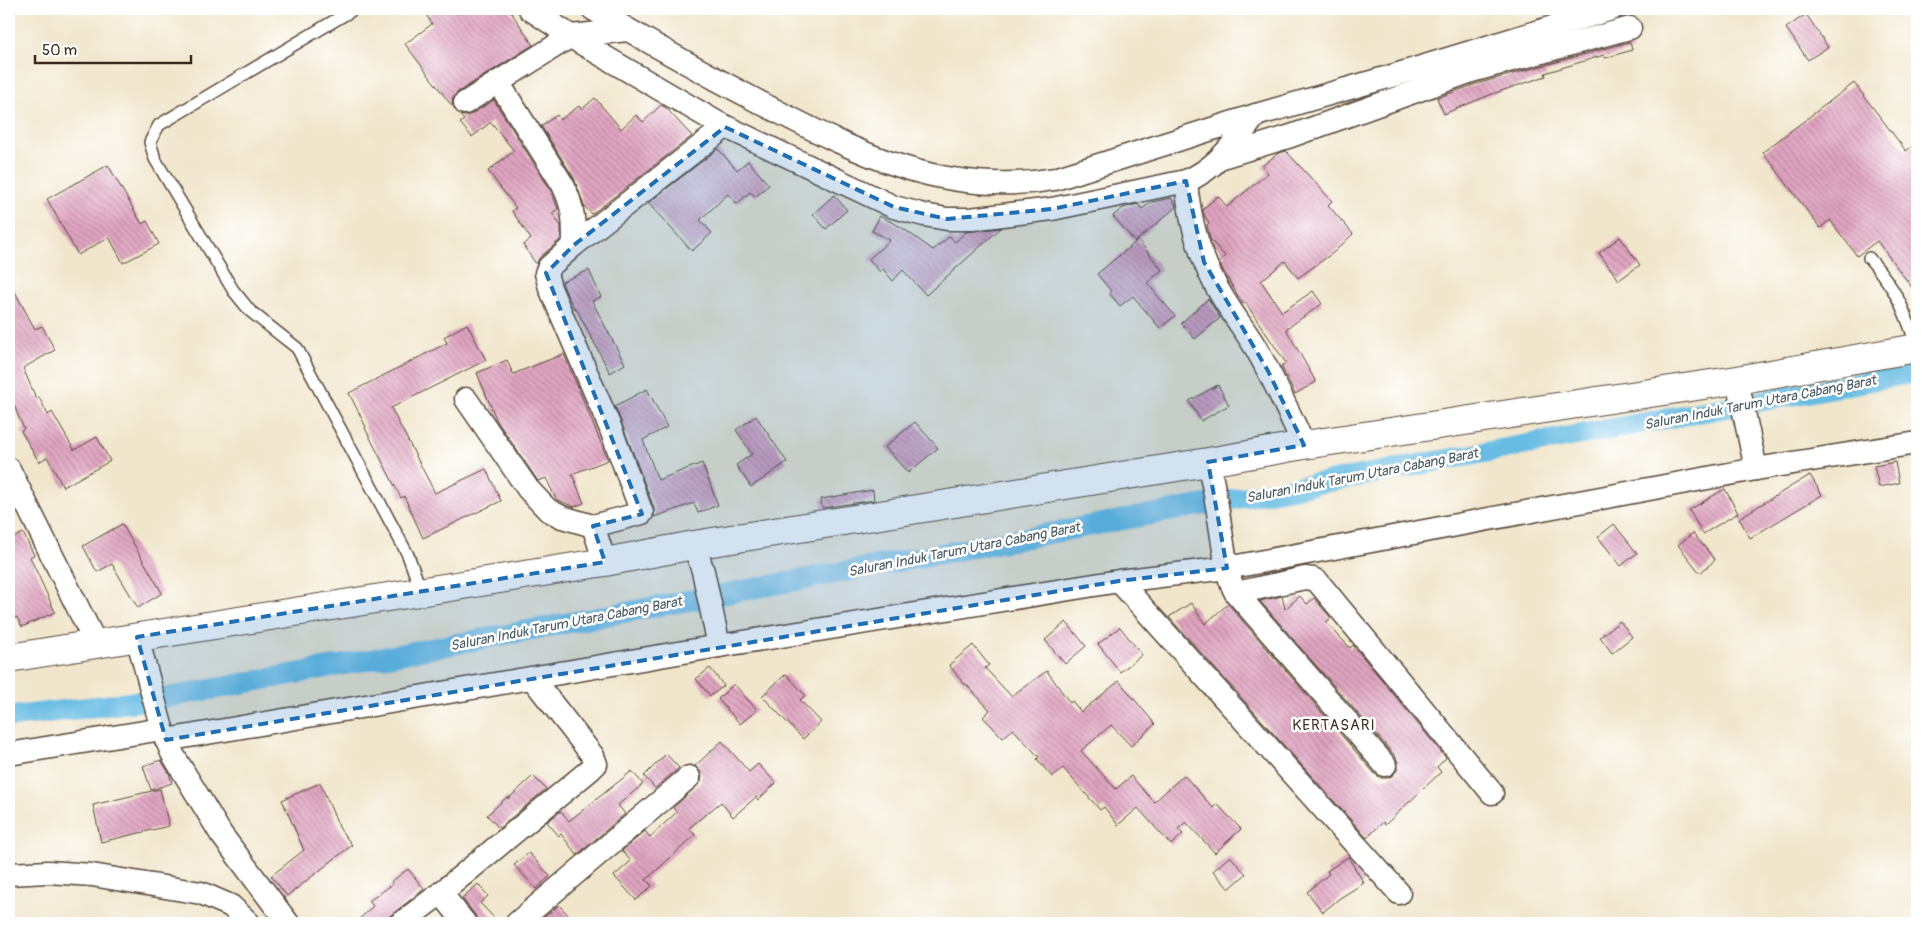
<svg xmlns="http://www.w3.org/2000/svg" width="1926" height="932" font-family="Pangolin,sans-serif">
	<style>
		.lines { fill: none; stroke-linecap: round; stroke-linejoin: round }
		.canal { stroke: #66bce3; stroke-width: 21 }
		.building { fill: url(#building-back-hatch) }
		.service-casing { stroke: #564638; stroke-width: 14 }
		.minor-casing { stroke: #564638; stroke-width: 25 }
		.primary-casing { stroke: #564638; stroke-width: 30 }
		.service { stroke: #fff; stroke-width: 11 }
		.minor { stroke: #fff; stroke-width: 22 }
		.primary { stroke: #fff; stroke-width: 28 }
		.marked { fill: #1f6fb2; fill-opacity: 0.2; stroke: #1f6fb2; stroke-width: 4; stroke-dasharray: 10 6; stroke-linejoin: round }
		.labels { text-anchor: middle; stroke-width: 5; stroke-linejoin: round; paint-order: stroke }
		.water-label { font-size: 14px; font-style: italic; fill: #4a5d63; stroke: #fff }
		.quarter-label { font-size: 15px; letter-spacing: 1px; fill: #3b2a1e; stroke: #fff }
	</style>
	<defs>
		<pattern id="building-back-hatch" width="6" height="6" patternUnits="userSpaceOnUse" patternTransform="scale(1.25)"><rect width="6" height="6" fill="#e0a4c1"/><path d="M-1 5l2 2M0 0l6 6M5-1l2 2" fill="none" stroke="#b7869c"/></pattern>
	</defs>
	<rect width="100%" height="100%" fill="#fff"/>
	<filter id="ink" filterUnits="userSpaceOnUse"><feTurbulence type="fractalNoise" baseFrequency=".02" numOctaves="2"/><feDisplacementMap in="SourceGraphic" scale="10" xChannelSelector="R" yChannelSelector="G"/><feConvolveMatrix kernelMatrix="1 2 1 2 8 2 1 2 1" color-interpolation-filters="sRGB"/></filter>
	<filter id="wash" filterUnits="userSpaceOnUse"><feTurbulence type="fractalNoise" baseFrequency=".0096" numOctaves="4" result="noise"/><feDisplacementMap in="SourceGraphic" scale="20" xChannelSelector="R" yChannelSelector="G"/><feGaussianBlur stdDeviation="1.12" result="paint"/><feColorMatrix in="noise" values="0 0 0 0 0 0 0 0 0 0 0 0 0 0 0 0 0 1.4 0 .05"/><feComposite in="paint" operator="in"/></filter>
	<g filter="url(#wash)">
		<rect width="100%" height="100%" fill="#f1e6cc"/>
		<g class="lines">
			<polyline class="canal" points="9,717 159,699 1917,372"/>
		</g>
		<g id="blocks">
			<g class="building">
				<polygon points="437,9 509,9 533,45 458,92 453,97 452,106 405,44 432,24 427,16"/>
				<polygon points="1806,14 1828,47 1808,60 1786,28"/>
				<polygon points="1630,42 1632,50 1605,58 1604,55 1545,73 1546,76 1492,94 1444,114 1437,98 1476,84"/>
				<polygon points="1854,83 1906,151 1917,142 1917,294 1877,241 1857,256 1830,220 1820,228 1763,152"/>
				<polygon points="595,98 621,129 636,115 643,122 661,105 666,108 692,136 592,214 584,206 574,178 541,126 557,115 560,120 579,106 582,109"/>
				<polygon points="494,100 551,191 558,209 552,213 561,226 561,239 540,257 536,264 523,245 531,239 512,211 516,208 488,171 514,151 491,122 472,137 460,123 464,120 460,115 465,116 472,114"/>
				<polygon points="718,149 737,170 748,161 769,185 755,197 750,192 737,204 728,194 700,220 712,233 692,251 648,203"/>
				<polygon points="1286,151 1332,201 1328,205 1353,234 1334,252 1298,278 1285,261 1261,281 1282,312 1313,291 1322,304 1286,329 1316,382 1295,394 1281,366 1286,363 1245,302 1243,304 1225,274 1219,262 1225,256 1210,239 1207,225 1209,223 1205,217 1203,209 1218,196 1227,207 1268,173 1262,166 1277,154"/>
				<polygon points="108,165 142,224 147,221 159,244 123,263 109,237 78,255 47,199"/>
				<polygon points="834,195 847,210 826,229 813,214"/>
				<polygon points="1171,198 1175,203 1176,207 1135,242 1113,216 1123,208 1138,204 1142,209 1152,202"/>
				<polygon points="880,216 901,227 933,250 950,236 955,242 966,232 1001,228 926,295 903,270 893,281 883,269 880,272 869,259 890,240 872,231"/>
				<polygon points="1620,237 1640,265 1619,280 1599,253"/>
				<polygon points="1138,240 1162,270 1147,283 1175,316 1160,328 1133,296 1120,306 1109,293 1111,291 1097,274"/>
				<polygon points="589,270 601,297 592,301 625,364 610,373 576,308 575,309 567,295 562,282"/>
				<polygon points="9,281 35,329 42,326 55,350 23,368 36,398 39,397 48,415 52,412 74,450 97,437 110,461 63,487 47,457 39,462 21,431 24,429 9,394"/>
				<polygon points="1208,299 1220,318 1195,339 1181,323"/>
				<polygon points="467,324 486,360 391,408 435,493 486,469 501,501 423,538 404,496 401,498 365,428 366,427 349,393 447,343 444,337"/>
				<polygon points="564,354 608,460 572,474 584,503 574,507 556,499 546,478 538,481 497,421 477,373 507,360 513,374"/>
				<polygon points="1218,385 1229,405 1201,421 1189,401"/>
				<polygon points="647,389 667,427 643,440 658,480 702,463 718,505 698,513 694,503 654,517 654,508 615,406"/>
				<polygon points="756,416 787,462 751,487 736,465 752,454 736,430"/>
				<polygon points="915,422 938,448 908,473 885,447"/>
				<polygon points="1895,462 1899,483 1879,487 1874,466"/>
				<polygon points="1810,475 1822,495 1750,538 1739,518"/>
				<polygon points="1725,489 1738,513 1703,534 1689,510"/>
				<polygon points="873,490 874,500 822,508 821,499"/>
				<polygon points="122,524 162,593 138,608 112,564 97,572 83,546"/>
				<polygon points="1614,524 1637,553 1621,566 1598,537"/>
				<polygon points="23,533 34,555 30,557 55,612 22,627 17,617 9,620 9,540"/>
				<polygon points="1693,533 1715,560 1700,573 1678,545"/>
				<polygon points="1282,596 1285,609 1300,596 1307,604 1314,598 1331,618 1326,622 1350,648 1353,645 1446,758 1437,767 1441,772 1385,825 1383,822 1367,838 1169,617 1191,603 1205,624 1228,604 1375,774 1381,778 1388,778 1393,775 1398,769 1398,762 1395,756 1260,601"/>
				<polygon points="1620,621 1632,637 1612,653 1600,637"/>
				<polygon points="1066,622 1086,646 1065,664 1045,640"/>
				<polygon points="1120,627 1142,655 1120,672 1098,644"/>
				<polygon points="973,645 989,665 985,668 1011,696 1047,671 1070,703 1072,701 1081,712 1119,681 1155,724 1131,746 1111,725 1081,751 1116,789 1131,776 1154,802 1184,775 1213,808 1217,804 1241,829 1215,853 1186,822 1178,829 1183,834 1171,845 1138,808 1118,825 1104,807 1100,810 1063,768 1052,777 1037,759 1039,757 1013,729 1003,738 983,717 990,710 966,684 964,684 949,665"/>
				<polygon points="710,668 724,686 710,696 696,679"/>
				<polygon points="786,674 805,695 800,700 821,722 803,739 762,696"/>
				<polygon points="734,684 757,710 740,724 718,699"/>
				<polygon points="722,741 749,772 758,764 776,783 758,800 756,797 733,817 721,802 689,828 695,835 646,880 652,886 636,900 614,876 631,861 622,851 645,831 650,837 677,812 673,808 701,782 702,774 695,766"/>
				<polygon points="666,754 679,768 655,788 644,776"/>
				<polygon points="161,760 169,773 172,783 151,790 143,766"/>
				<polygon points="632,771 643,784 618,805 625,814 577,855 561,834 559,836 547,822 561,811 569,821"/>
				<polygon points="533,776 546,789 499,828 487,815 507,797 508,799"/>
				<polygon points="320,783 340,829 352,845 287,896 271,876 304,850 282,800"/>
				<polygon points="160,789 169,826 101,842 93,805"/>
				<polygon points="529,853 550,876 536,889 514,865"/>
				<polygon points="1230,856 1246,874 1229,889 1213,871"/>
				<polygon points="1348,857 1364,883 1340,898 1323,912 1307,892 1329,874 1327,871"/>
				<polygon points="408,869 424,889 381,923 355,923 373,906 369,901 393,884 391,882"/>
				<polygon points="478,884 488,896 480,903 499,923 478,923 475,915 462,898"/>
				<polygon points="559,905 576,923 537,923"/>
			</g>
		</g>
	</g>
	<g filter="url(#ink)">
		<use href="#blocks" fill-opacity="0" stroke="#564638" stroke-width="1"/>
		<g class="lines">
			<defs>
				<g id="service">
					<polyline points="354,9 159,125 150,142 155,159 233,290 250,311 297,348 408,555 421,591"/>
					<path d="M1869,258C1896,289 1904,308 1917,347"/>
				</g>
				<g id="minor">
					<path d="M530,9L581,43L718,123L894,207L924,215L947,219H970L1052,209L1186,181C1217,169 1236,140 1256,115"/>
					<path d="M593,9C648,42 704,73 761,103C858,153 943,198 1055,179L1256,115L1395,75L1612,9"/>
					<path d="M498,82L563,185C574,208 574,220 574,245"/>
					<polyline points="465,103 571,36 628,30"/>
					<polyline points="1222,157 1291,136 1472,71 1630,28"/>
					<path d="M1186,181C1189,215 1197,249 1213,280C1224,303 1241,324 1254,345C1273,377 1288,411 1304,445"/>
					<polyline points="1737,380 1756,469"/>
					<polyline points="466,399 528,489 548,510 562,517 593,526 642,513 610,427 550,288 546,273 549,267 574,245 725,127"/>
					<path d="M1208,462C1215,489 1219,517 1223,544C1226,561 1227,578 1236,593L1385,765"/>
					<polyline points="9,469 96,644"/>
					<polyline points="593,526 605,562"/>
					<polyline points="694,545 703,571 719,646"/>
					<polyline points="1119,581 1399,893"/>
					<polyline points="1236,593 1305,578 1313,579 1318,582 1492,793"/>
					<polyline points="137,637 162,729 172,753 221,834 288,923"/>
					<polyline points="166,740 719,646 1119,581 1227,568 1756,469 1917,443"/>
					<polyline points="9,754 162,729"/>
					<polyline points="9,874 48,872 92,875 201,893 231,906 249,923"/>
					<polyline points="441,893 591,769 596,764 593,756 532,678"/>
					<polyline points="401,923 441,893 465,923"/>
					<polyline points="517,923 689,777"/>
				</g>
				<polyline id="primary" points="9,658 605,562 694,545 1208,462 1304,445 1737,380 1917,348"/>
			</defs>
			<use href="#service" class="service-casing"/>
			<use href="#minor" class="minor-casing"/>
			<use href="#primary" class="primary-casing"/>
			<use href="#service" class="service"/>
			<use href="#minor" class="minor"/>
			<use href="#primary" class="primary"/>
		</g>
	</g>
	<path class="marked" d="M725,127L894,207L947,219L1052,209L1186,181L1204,262L1268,371L1304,445L1208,462L1227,568L1119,581L166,740L137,637L605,562L593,526L642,514L546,273L574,245Z"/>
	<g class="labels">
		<g class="water-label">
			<text transform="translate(1760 402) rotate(-11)" y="5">Saluran Induk Tarum Utara Cabang Barat</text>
			<text transform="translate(1362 475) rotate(-11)" y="5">Saluran Induk Tarum Utara Cabang Barat</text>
			<text transform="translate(964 549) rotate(-11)" y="5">Saluran Induk Tarum Utara Cabang Barat</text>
			<text transform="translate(566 623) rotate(-11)" y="5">Saluran Induk Tarum Utara Cabang Barat</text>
		</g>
		<g class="quarter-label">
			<text x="1334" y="730">KERTASARI</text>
		</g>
	</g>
	<rect width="1926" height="932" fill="none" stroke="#fff" stroke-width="30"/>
	<path d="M35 55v8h156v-8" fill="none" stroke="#3b2a1e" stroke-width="2.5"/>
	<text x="42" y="55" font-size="15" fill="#3b2a1e" stroke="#ffffff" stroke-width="4" paint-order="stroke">50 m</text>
</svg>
